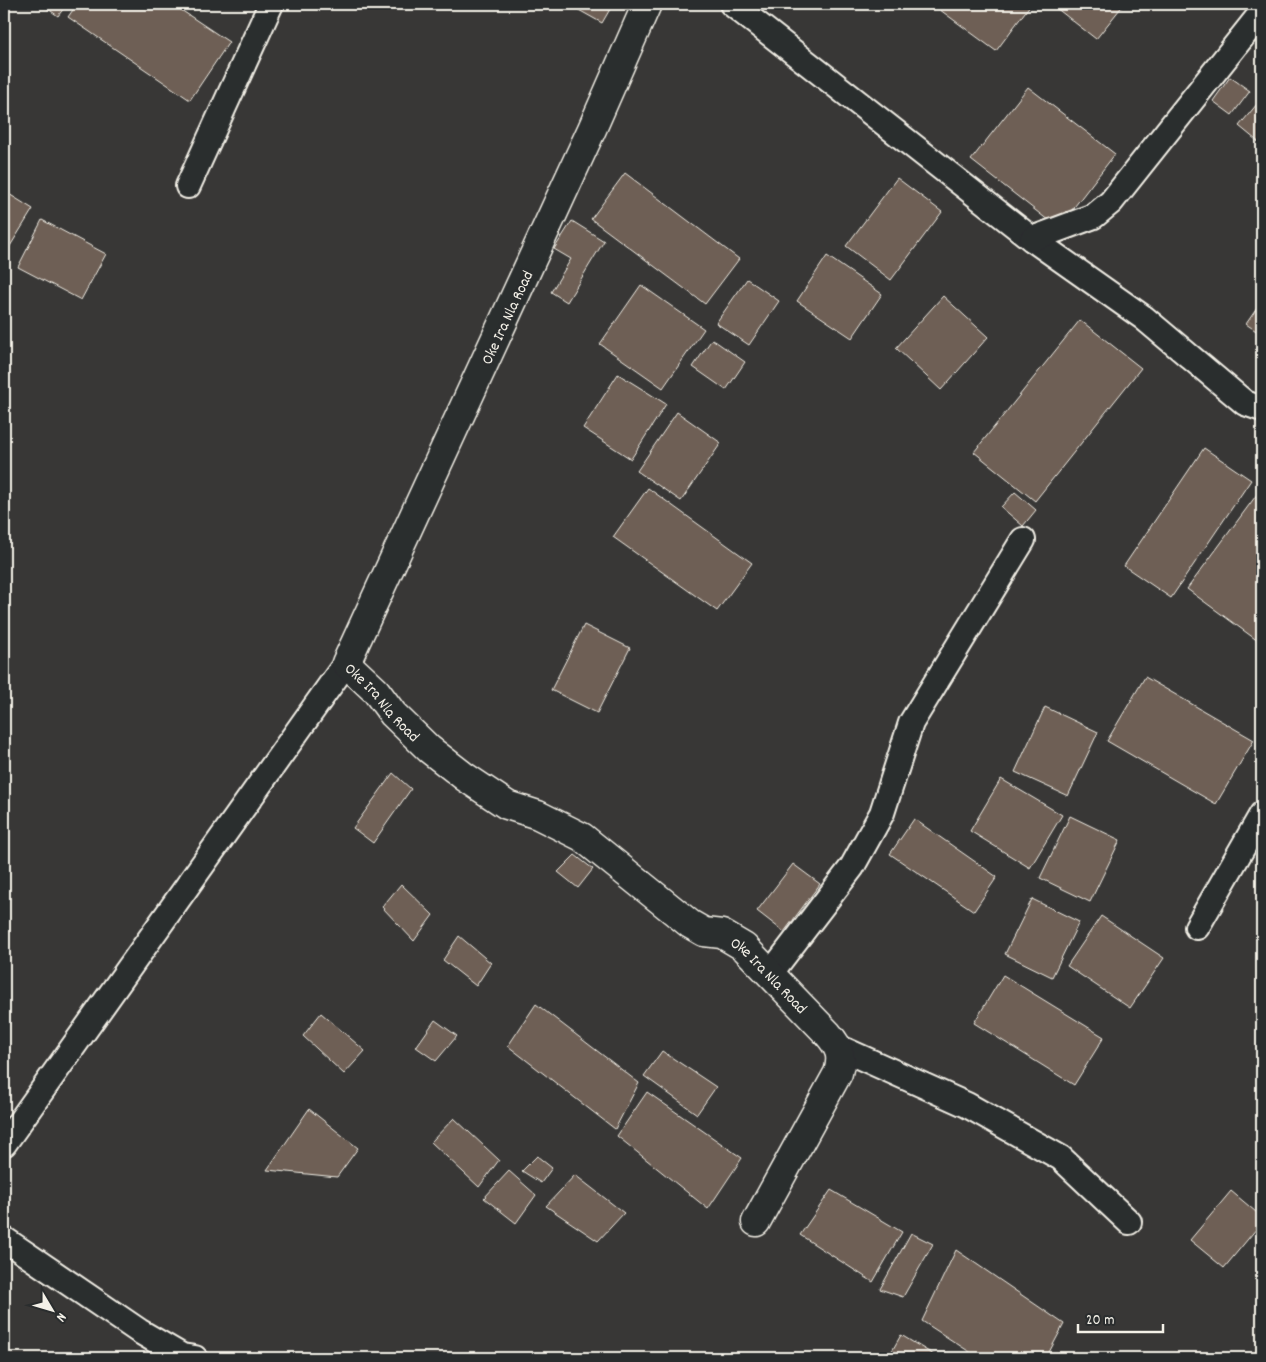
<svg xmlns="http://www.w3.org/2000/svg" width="1266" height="1362" font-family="Dekko,sans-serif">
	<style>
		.building { fill: #6e5e54; stroke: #f4f1e8 }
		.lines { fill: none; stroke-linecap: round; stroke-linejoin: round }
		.street-casing { stroke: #f4f1e8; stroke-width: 28 }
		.secondary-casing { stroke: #f4f1e8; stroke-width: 31 }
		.street { stroke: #2a2d2e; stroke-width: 24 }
		.secondary { stroke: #2a2d2e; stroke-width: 28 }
		.labels { text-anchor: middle; stroke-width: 5; stroke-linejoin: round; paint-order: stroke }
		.street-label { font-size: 16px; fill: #f4f1e8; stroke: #2a2d2e }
	</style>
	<rect width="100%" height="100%" fill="#383736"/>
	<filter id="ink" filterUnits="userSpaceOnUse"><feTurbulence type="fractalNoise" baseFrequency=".02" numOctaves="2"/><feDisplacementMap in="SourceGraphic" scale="10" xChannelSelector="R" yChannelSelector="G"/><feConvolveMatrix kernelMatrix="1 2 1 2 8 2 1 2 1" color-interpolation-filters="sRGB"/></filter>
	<g filter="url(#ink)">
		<g class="building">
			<polygon points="41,4 67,4 58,16"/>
			<polygon points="77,4 172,4 229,42 190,100 68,17"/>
			<polygon points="568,4 613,4 602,23"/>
			<polygon points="932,4 1031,4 996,51"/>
			<polygon points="1051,4 1124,4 1096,39"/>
			<polygon points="1230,77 1250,91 1232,115 1213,101"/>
			<polygon points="1028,87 1115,154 1058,228 971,160"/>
			<polygon points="1262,98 1262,145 1239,126"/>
			<polygon points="625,173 739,259 705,304 591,219"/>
			<polygon points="897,178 942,212 891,280 846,246"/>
			<polygon points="4,191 33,209 7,251 4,249"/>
			<polygon points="42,220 106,254 81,300 18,267"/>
			<polygon points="572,221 604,241 567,302 551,292 571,259 554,249"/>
			<polygon points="827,256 882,294 852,338 797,301"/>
			<polygon points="747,279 779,301 749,345 716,323"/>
			<polygon points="641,285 704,329 663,388 600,344"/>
			<polygon points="943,296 988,337 941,390 896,348"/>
			<polygon points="1262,301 1262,335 1246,324"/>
			<polygon points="1080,320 1141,368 1035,501 974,452"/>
			<polygon points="712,339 745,362 726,390 693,367"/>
			<polygon points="618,374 666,404 631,459 583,428"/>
			<polygon points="677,412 721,443 681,501 637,471"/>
			<polygon points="1204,448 1251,480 1171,598 1124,566"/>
			<polygon points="648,488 752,563 717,611 613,537"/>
			<polygon points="1261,489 1262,564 1259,568 1262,571 1262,644 1187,589"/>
			<polygon points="1015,492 1036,510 1023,526 1001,507"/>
			<polygon points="584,625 630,648 597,713 551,690"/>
			<polygon points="1145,677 1254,740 1216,804 1107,741"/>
			<polygon points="1045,707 1098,732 1068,796 1015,772"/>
			<polygon points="393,773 411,789 373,843 353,828"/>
			<polygon points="1001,779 1062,815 1030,868 970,831"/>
			<polygon points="1070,816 1120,840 1090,902 1040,878"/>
			<polygon points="914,819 997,877 974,911 890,854"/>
			<polygon points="575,855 593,869 578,888 558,872"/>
			<polygon points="793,864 820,884 784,932 757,911"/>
			<polygon points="401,884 433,915 414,941 382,907"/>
			<polygon points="1032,899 1079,922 1052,977 1005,954"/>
			<polygon points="1101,916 1164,958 1130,1008 1067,966"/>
			<polygon points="459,936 491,963 476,986 443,960"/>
			<polygon points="1003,975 1104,1037 1074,1085 974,1023"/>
			<polygon points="536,1004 639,1083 615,1129 508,1046"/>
			<polygon points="321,1013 365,1051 344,1074 303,1036"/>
			<polygon points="435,1020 457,1036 436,1061 416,1047"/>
			<polygon points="662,1051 716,1087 697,1114 644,1076"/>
			<polygon points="647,1092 742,1158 708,1209 617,1136"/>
			<polygon points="309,1109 358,1148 337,1177 267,1170"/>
			<polygon points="454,1118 499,1160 479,1187 431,1142"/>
			<polygon points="537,1156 552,1168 541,1183 522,1171"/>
			<polygon points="509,1171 536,1195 516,1223 484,1198"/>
			<polygon points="575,1175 624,1213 598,1241 546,1206"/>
			<polygon points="831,1190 902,1232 873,1282 800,1235"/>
			<polygon points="1231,1191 1262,1217 1262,1222 1224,1268 1190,1240"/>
			<polygon points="911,1233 933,1244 903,1297 880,1289"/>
			<polygon points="956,1250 1064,1324 1046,1358 979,1358 922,1321"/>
			<polygon points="901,1335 939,1358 888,1358"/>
		</g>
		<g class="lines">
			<defs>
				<g id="street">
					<polyline points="732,4 1032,239 1144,318 1245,403 1262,409"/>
					<polyline points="188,186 271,4"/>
					<polyline points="1032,239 1094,216 1111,202 1262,12"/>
					<polyline points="1197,927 1262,814"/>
					<polyline points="770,974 852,867 882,813 911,723 1023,540"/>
					<polyline points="838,1047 967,1105 1061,1158 1129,1222"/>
					<polyline points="4,1144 346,663"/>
					<polyline points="4,1239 139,1331 182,1356 195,1358"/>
				</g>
				<g id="secondary">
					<path id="s1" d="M647,4L592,129L346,663L376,691L393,714L429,749L465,777L507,805L538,815L582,837L690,924L704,932L722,934L744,947L828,1034C840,1048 843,1056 838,1073L756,1222"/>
				</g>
			</defs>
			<use href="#street" class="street-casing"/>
			<use href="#secondary" class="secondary-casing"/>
			<use href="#street" class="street"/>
			<use href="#secondary" class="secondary"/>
		</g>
	</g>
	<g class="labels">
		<g class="street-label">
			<text transform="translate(506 317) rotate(-65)" y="6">Oke Ira Nla Road</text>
			<text dy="6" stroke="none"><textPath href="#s1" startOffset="778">Oke Ira Nla Road</textPath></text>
			<text dy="6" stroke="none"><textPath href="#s1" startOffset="1258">Oke Ira Nla Road</textPath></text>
		</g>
	</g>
	<rect width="1266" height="1362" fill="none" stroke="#2a2d2e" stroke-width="20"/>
	<rect x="10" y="10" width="1246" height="1342" fill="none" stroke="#f4f1e8" stroke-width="2" filter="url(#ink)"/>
	<g transform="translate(52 1310) rotate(128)" stroke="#2a2d2e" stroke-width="4" paint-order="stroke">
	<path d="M0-4L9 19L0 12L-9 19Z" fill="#f4f1e8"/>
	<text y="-8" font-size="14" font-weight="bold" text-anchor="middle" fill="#f4f1e8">N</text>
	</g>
	<path d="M1078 1324v8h85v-8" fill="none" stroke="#f4f1e8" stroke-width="2.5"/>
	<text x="1086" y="1324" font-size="15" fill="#f4f1e8" stroke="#2a2d2e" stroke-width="4" paint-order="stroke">20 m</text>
</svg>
